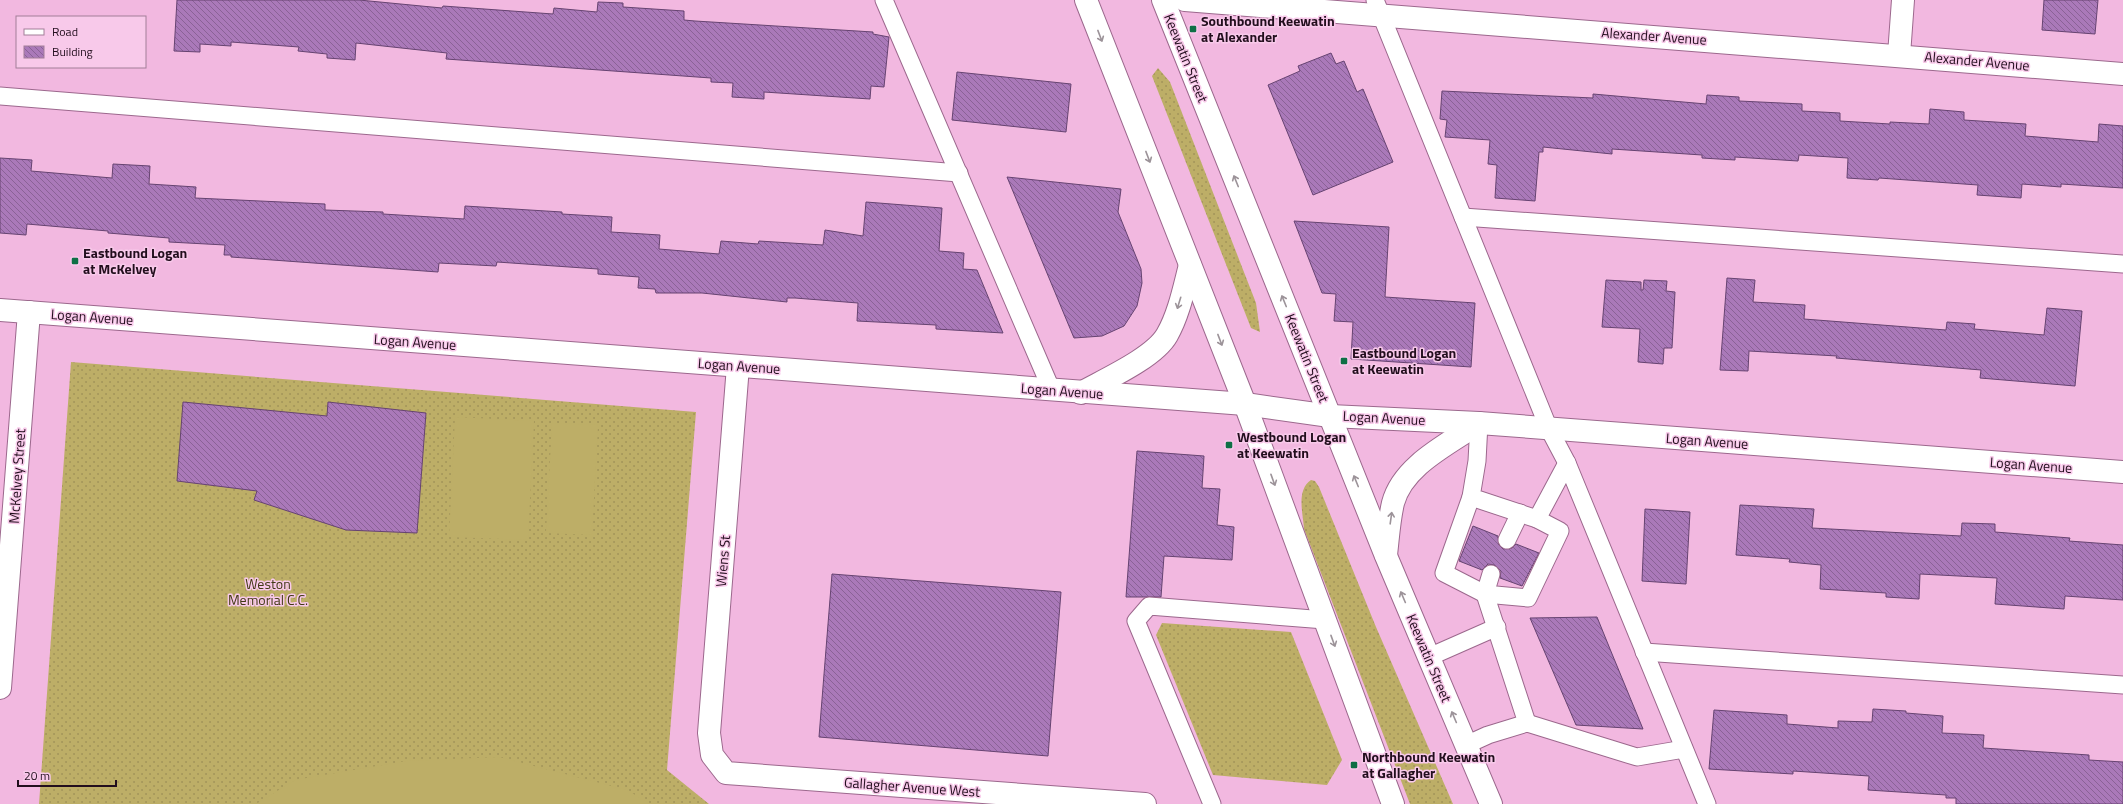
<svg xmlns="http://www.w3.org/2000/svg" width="2123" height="804" font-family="'Titillium Web',sans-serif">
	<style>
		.grass { fill: url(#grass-dots) }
		.garden { fill: #bdae67 }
		.building { fill: url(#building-back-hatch); stroke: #664371 }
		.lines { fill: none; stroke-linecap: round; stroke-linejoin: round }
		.lane-casing { stroke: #9c688d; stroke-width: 19 }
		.street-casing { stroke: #9c688d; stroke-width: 24 }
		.secondary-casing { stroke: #9c688d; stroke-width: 24 }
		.lane { stroke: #fff; stroke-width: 17 }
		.street { stroke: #fff; stroke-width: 22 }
		.secondary { stroke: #fff; stroke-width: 22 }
		.oneway { stroke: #9c9399 }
		.poi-dot { fill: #0e6f45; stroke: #f8c9ea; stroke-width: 1.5 }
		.labels { text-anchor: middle; stroke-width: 3; stroke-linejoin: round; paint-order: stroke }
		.poi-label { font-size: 14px; font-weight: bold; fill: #220e1d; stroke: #f8c9ea; text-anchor: start }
		.street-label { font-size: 14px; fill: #220e1d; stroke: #f8c9ea }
		.park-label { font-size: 14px; fill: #413914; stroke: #f8c9ea }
	</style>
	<defs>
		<pattern id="grass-dots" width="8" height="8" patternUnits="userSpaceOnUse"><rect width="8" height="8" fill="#bdae67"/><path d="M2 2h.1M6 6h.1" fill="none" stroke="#a29459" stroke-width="1.8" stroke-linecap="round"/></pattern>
		<pattern id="building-back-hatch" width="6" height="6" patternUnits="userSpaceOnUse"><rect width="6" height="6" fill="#aa79b9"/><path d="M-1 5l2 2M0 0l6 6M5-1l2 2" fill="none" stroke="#8a6296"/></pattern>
	</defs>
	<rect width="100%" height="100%" fill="#f2b8e0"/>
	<g class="grass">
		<polygon points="1158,68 1170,82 1256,303 1260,332 1251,328 1152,76"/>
		<polygon points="71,362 696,412 667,770 709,804 39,804"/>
		<path d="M1311,480L1315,481L1319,487L1376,627L1453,804H1410L1304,529C1303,513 1296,490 1311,480Z"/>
		<polygon points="1162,623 1291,632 1342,760 1327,785 1213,775 1156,635"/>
	</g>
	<g class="garden">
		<polygon points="455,417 534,421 528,540 449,537"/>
		<polygon points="552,423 598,425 592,535 546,533"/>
		<polygon points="499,757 627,790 650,804 256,804 295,780 406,761"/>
	</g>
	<g class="building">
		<polygon points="177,0 359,0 442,8 443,6 553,14 554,8 597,12 598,2 623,3 623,7 684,11 684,20 695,21 873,32 873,34 889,37 884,87 871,86 870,99 764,92 764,99 732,97 733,83 711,82 711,78 446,59 447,53 356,43 355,60 327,58 327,54 298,51 299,47 231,42 231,46 200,44 200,52 174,51"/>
		<polygon points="2044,0 2098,0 2095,34 2042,30"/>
		<polygon points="1331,53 1336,64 1344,61 1357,92 1363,89 1393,162 1313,195 1268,85 1300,71 1298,66"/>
		<polygon points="957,72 1071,84 1066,132 952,120"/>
		<polygon points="1442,91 1593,98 1593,94 1706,104 1707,95 1739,97 1739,101 1802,104 1802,111 1840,113 1840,121 1890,124 1890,122 1929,124 1930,109 1964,112 1964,120 2026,124 2025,136 2098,142 2099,124 2123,126 2123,188 2061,184 2061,187 2022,184 2021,198 1977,195 1978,185 1879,178 1878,180 1847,178 1848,158 1799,155 1798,161 1735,157 1735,160 1702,158 1702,155 1612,149 1612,154 1543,147 1543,152 1539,152 1535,201 1495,198 1497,165 1488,164 1490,140 1445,137 1447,120 1440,119"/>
		<polygon points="0,158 32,160 31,171 112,178 113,164 150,166 149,184 196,187 195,198 325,204 325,210 383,212 383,214 464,219 465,206 562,212 562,214 612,217 611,232 660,235 659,249 719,254 721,241 758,244 759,241 823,245 825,230 863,236 866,202 942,208 939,251 964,253 963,269 977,270 1003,333 936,329 936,325 857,321 858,303 795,298 787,298 787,302 702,293 656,293 655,289 638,288 639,277 598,274 598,269 497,262 496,266 439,263 438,272 231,257 231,255 224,255 225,245 169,242 169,238 108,233 108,231 27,224 26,235 0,233"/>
		<polygon points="1007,177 1121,189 1118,212 1141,269 1142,283 1137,306 1124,326 1102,336 1074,338"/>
		<polygon points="1294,221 1389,227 1385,297 1475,303 1471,367 1351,359 1353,322 1334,321 1336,294 1322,293"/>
		<polygon points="1727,278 1755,280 1753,302 1805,305 1804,319 1946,330 1947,322 1975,324 1974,329 2044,335 2047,308 2082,311 2075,386 1980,378 1981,370 1836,358 1837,356 1749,351 1748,371 1720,370"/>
		<polygon points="1606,280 1641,282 1641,290 1643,290 1644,280 1667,281 1666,291 1675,292 1672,348 1664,348 1663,364 1638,362 1640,329 1602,327"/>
		<polygon points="183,402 327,416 328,402 426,413 417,533 346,530 254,500 257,491 177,481"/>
		<polygon points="1137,451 1204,456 1202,488 1220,489 1217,525 1234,527 1232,560 1164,556 1161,597 1126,597"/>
		<polygon points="1740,505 1814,509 1812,528 1961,536 1962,523 1995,524 1995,532 2070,538 2069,541 2123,545 2123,600 2065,596 2064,609 1995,604 1997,578 1920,574 1919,599 1886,597 1886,593 1820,589 1821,565 1789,562 1790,559 1736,555"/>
		<polygon points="1645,509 1690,512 1686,584 1642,581"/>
		<polygon points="1473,526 1498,536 1499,545 1503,549 1512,548 1516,544 1539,553 1522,586 1500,578 1501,571 1494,565 1488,564 1482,570 1459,561"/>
		<polygon points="832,574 1061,592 1048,756 819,737"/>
		<polygon points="1597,617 1610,649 1643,729 1576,725 1530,618"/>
		<polygon points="1873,709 1906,711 1906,713 1943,716 1942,733 1984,735 1983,748 2089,755 2089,760 2123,762 2123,804 1956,804 1956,798 1946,798 1946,795 1868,790 1869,776 1793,771 1793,774 1709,769 1714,710 1787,715 1787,724 1838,728 1838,721 1872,722"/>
	</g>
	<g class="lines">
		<defs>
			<g id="lane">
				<polyline points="884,0 1052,391"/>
				<polyline points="1375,0 1549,429 1567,463 1707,804"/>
				<polyline points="0,96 959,173"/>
				<polyline points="1463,217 2123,264"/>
				<polyline points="1479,423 1477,461 1471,497 1537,519 1567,463"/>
				<polyline points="1471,497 1444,573 1485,594 1528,598 1560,531 1537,519"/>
				<polyline points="1507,540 1520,513"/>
				<polyline points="1491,574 1485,594 1527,723"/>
				<polyline points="1644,652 2123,685"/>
				<polyline points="1429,657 1497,627"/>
				<polyline points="1466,745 1488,735 1527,723 1637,757 1684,749"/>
				<polyline points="1212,804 1136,621 1149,606 1325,620"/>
			</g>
			<g id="street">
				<polyline points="1185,0 2123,74"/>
				<polyline points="1899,55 1903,0"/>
				<polyline points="738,366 709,733 712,755 726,773 1145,804"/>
				<polyline points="0,688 29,312"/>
			</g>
			<g id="secondary">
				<polyline points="1086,0 1245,404 1393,804"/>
				<polyline points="1163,0 1386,556 1491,804"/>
				<polyline points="0,310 1245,404 1330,416 1479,423 2123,472"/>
				<path d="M1081,393C1104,380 1154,358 1167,335C1179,314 1184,288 1190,265"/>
				<path d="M1386,555C1388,538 1389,520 1393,503C1403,465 1449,444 1479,423"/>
			</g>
		</defs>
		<use href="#lane" class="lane-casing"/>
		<use href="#street" class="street-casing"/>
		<use href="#secondary" class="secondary-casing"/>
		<use href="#lane" class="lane"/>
		<use href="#street" class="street"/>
		<use href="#secondary" class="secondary"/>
	</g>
	<defs><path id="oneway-shaft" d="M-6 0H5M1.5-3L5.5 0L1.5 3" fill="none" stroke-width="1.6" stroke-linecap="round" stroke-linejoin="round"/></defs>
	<g class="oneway">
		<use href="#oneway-shaft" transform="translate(1100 36) rotate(69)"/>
		<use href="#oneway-shaft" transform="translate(1148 157) rotate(69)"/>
		<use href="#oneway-shaft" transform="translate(1236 181) rotate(-112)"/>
		<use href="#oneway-shaft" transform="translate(1284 301) rotate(-112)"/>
		<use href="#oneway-shaft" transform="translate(1179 303) rotate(107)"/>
		<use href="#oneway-shaft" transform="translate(1220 340) rotate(69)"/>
		<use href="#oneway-shaft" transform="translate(1273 480) rotate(70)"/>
		<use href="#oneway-shaft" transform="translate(1356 481) rotate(-112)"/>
		<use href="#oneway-shaft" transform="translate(1391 518) rotate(-82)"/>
		<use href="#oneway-shaft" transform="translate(1403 597) rotate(-113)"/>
		<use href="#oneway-shaft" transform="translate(1333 641) rotate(70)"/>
		<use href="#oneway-shaft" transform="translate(1454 717) rotate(-113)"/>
	</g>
	<g class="poi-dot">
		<rect x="1189" y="25" width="8" height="8" rx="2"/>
		<rect x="71" y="257" width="8" height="8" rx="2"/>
		<rect x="1340" y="357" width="8" height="8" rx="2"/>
		<rect x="1225" y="441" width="8" height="8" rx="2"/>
		<rect x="1350" y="761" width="8" height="8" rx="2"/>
	</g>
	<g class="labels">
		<g class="poi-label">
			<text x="1201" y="26">Southbound Keewatin<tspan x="1201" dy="16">at Alexander</tspan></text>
			<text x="83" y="258">Eastbound Logan<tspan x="83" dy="16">at McKelvey</tspan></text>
			<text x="1352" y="358">Eastbound Logan<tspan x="1352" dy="16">at Keewatin</tspan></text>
			<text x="1237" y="442">Westbound Logan<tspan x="1237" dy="16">at Keewatin</tspan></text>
			<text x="1362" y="762">Northbound Keewatin<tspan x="1362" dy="16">at Gallagher</tspan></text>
		</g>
		<g class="street-label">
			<text transform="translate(1654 36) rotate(4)" y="5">Alexander Avenue</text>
			<text transform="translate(1186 58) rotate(68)" y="5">Keewatin Street</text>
			<text transform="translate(1977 61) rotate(5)" y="5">Alexander Avenue</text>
			<text transform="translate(92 317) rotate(4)" y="5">Logan Avenue</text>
			<text transform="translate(415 342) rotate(4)" y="5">Logan Avenue</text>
			<text transform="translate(1307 358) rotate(68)" y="5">Keewatin Street</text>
			<text transform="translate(739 366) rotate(4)" y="5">Logan Avenue</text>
			<text transform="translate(1062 391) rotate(4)" y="5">Logan Avenue</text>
			<text transform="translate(1384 418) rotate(3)" y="5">Logan Avenue</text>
			<text transform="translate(1707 441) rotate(4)" y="5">Logan Avenue</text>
			<text transform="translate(2031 465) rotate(4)" y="5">Logan Avenue</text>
			<text transform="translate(17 476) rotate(-86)" y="5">McKelvey Street</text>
			<text transform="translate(723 561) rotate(-85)" y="5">Wiens St</text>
			<text transform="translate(1429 658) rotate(67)" y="5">Keewatin Street</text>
			<text transform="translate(912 787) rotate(4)" y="5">Gallagher Avenue West</text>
		</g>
		<g class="park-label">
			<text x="268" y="589">Weston<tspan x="268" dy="16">Memorial C.C.</tspan></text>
		</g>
	</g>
	<rect x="16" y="16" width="130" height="52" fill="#f8c9ea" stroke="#a27e98"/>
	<rect x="24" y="29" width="20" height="6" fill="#ffffff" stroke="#a27e98"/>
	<text x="52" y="36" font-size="12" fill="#220e1d">Road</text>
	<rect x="24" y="46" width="20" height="12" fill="url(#building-back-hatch)" stroke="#a27e98"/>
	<text x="52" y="56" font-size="12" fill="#220e1d">Building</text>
	<path d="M18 780v6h98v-6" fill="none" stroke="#220e1d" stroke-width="2"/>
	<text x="24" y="780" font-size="12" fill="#220e1d" stroke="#f8c9ea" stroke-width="3" paint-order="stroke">20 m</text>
</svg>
